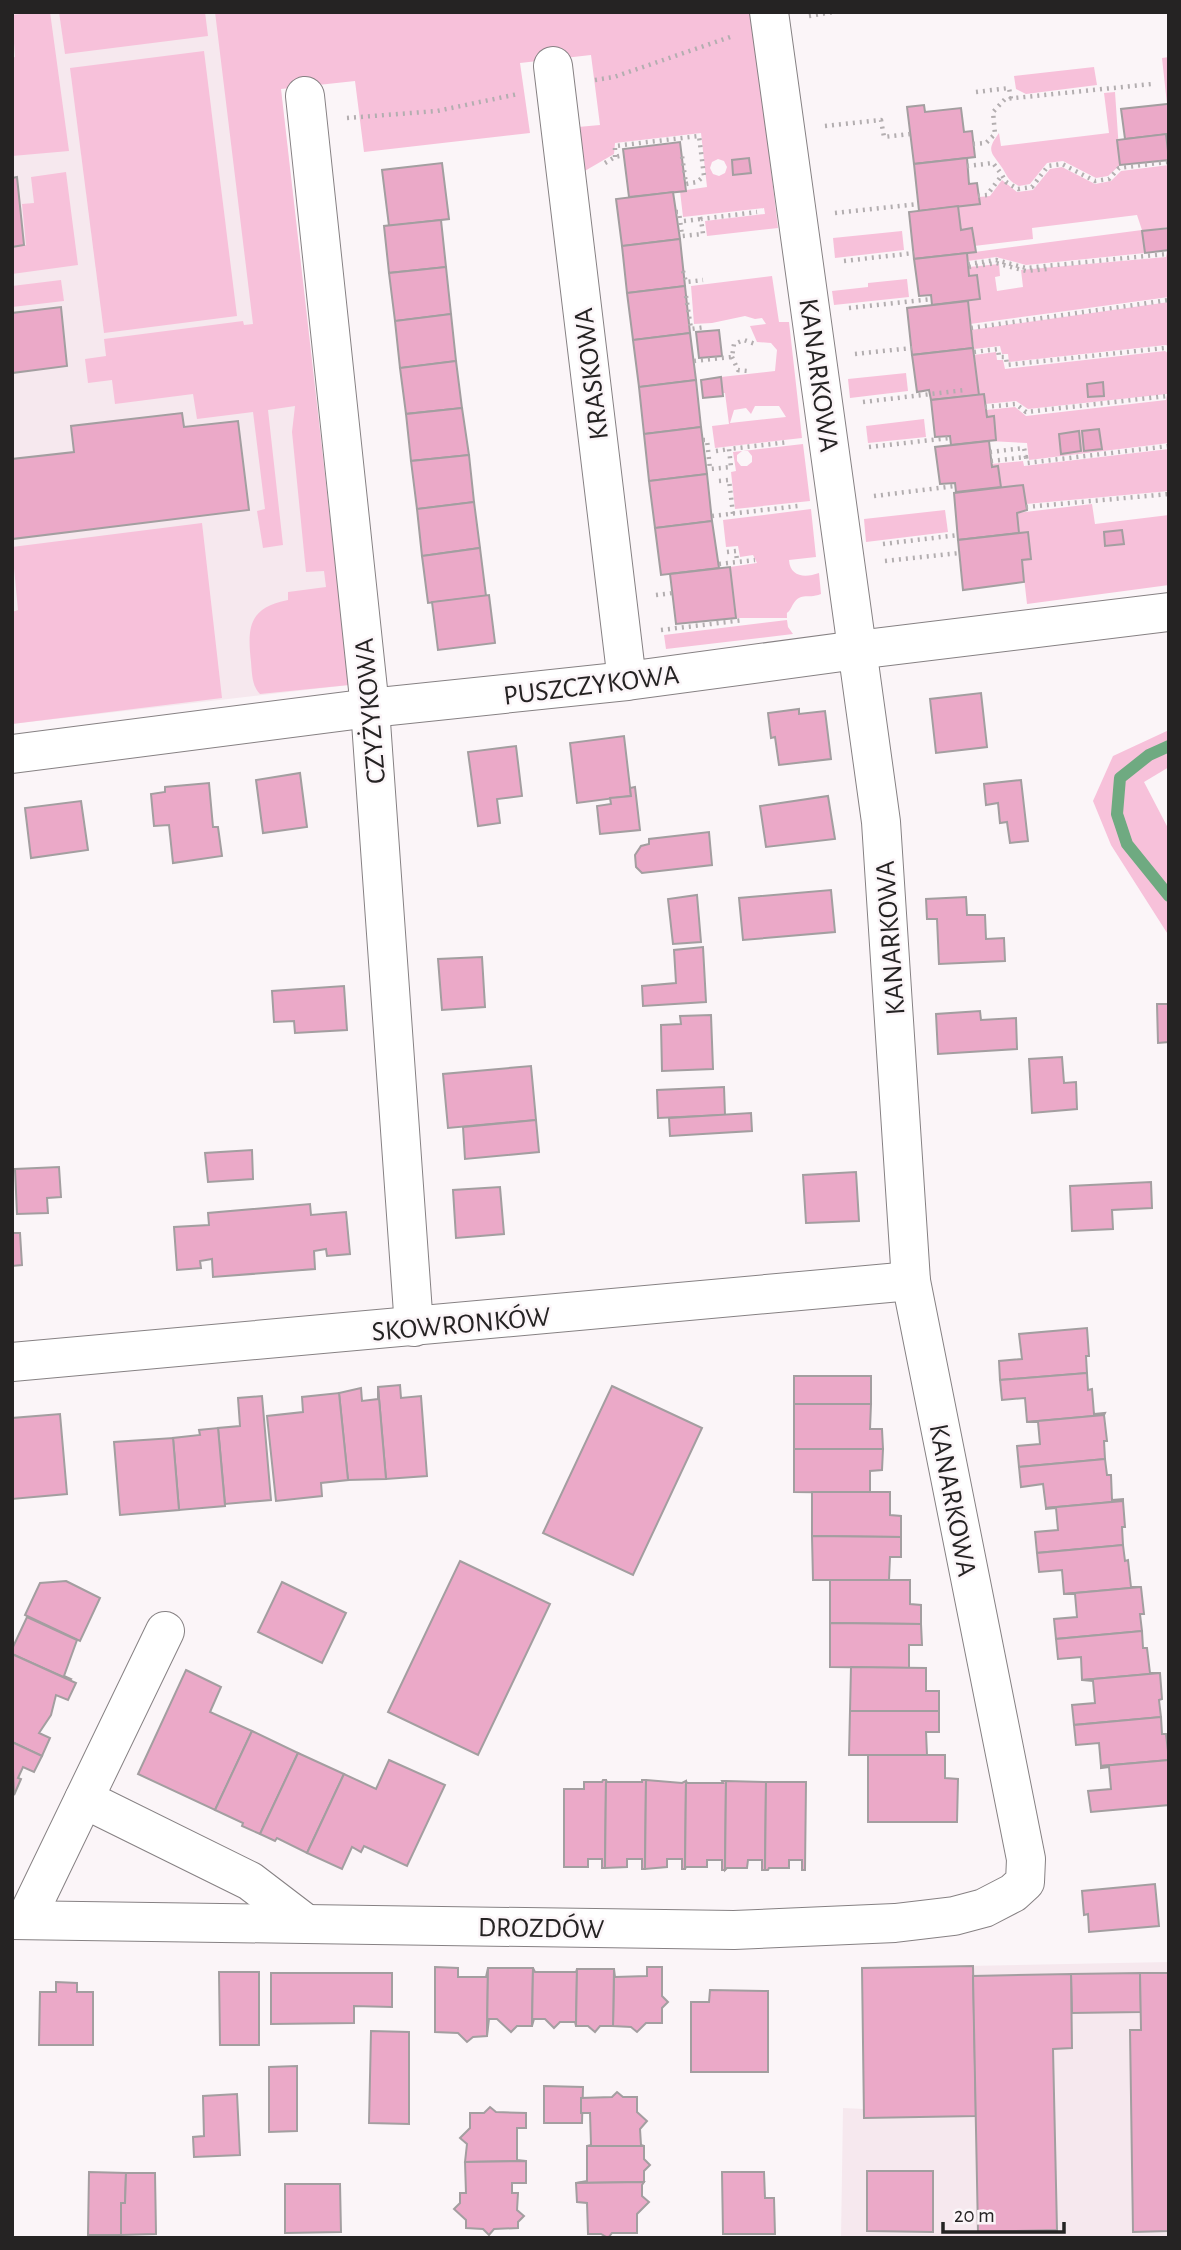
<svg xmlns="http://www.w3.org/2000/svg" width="1181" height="2250" font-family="'Alegreya Sans',sans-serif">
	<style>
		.built { fill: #f6e8ee }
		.green { fill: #f7c1da; fill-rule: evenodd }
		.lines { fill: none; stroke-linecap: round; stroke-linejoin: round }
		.stream { stroke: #6faa81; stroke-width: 12 }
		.building { fill: #eba9c8; stroke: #a39ea0; stroke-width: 2 }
		.minor-casing { stroke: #868183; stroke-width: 40 }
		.path { stroke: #b3aeb0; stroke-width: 4.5; stroke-dasharray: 2 5; stroke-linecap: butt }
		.minor { stroke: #fff; stroke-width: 38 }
		.labels { text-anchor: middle; stroke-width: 5; stroke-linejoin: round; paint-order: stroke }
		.street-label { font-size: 28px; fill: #252323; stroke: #fbf5f8 }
	</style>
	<rect width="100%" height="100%" fill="#fbf5f8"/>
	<g class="built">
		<polygon points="12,12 272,12 349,685 12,724"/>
		<polygon points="1169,1962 1169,2238 841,2238 843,2108 864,2109 862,1968"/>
	</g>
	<g class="green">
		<polygon points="37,12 50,12 69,151 12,156 12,58 15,57 12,15"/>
		<polygon points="59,12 205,12 208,36 65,54"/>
		<path d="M215,12H752L778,228L707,236L705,221L765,214L764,208L683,217L680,191L707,187L701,133L615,143L614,154L583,172L578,127L600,125L591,55L520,63L530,133L364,152L355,81L281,89L349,685L260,694C252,686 252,674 251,662C247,626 249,608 288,600V592L326,587L324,571L306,572L292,432L295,406L268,410L283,545L263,548L257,511L265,509L253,412L197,419L193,394L115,404L112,380L88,383L85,359L106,356L104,339L243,321L244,325L253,324ZM718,159L724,161L727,167L725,173L719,176L713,174L710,168L712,162Z"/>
		<polygon points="204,51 237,316 104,333 70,68"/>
		<polygon points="1169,57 1169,104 1167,104 1162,58"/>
		<polygon points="1094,67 1097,85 1026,94 1016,89 1014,76"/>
		<path d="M1115,92L1120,165L1108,176L1096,178L1063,161L1047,163L1030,184L1019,186C1009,181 1008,178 1003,169C992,152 985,152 999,133L1001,146L1109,133L1104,93Z"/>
		<polygon points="1169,165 1169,227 1142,231 1145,253 1026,265 996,257 968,261 967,253 1142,230 1137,215 1032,228 1033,239 974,246 972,228 961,230 958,206 979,197 990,196 1002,180 1017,192 1033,190 1050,169 1062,167 1095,184 1111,181 1121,171"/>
		<polygon points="66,172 78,265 12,274 12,247 26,245 22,204 34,203 31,177"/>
		<polygon points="902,231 904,250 835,258 833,238"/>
		<polygon points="1167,250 1169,297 970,324 968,301 980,299 977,275 969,276 969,267 999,264 1000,276 995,277 997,291 1023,287 1021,270 1166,257"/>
		<path d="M772,276L779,322H789L802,438L715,448L712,426L729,424L725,393H723L721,377L775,371L777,350L771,343L757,342L750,326L766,324L762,318L755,319L745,316L712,323L694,324L691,286ZM755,406H779L786,417L730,423L734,410L746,408L751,414Z"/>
		<polygon points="907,279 909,297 834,305 832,291 868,287 868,283"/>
		<polygon points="61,280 64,301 12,307 12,286"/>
		<polygon points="1169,302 1169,347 1166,345 1009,362 1008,354 1002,354 1000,346 974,349 971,330"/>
		<polygon points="1165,351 1169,354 1169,443 1029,460 1027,443 989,441 996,440 994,417 987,417 986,410 1015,407 1026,416 1166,400 1167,394 1028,409 1016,401 985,404 979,395 974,355 996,352 997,360 1003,360 1005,369"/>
		<polygon points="906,373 908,391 850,398 848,379"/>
		<polygon points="924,419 926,437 868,443 866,426"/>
		<polygon points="803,444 810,501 735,509 731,472 736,471 733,452 742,451 737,455 737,461 741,466 747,466 752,462 752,456 748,451 743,451"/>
		<polygon points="1169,449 1169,491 1026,504 1023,485 1001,487 998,466 992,467 991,464 1023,461 1024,466"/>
		<polygon points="1092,504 1095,524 1169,515 1169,585 1027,604 1022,560 1030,559 1028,532 1019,533 1017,513"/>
		<path d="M811,509L816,557L789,560C790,577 805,578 819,573L821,594C806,600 800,590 791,608C786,617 787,608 787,618H736L730,567L757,563L753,555L740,557L738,546L726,547L723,520Z"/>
		<polygon points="945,510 948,532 866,542 864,519"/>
		<polygon points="202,523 222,698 12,724 12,612 18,610 12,547"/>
		<polygon points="787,620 788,627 793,634 666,649 664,635"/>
		<polygon points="1169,730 1169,767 1144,782 1169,830 1169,936 1111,845 1093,801 1113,756"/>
	</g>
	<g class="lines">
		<polyline class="stream" points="1169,746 1149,755 1120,778 1117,814 1127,844 1169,896"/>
	</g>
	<g class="building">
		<polygon points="1167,104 1169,104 1169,134 1125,139 1121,109"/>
		<polygon points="924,105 925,112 961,108 964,132 972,131 975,157 914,164 907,107"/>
		<polygon points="1166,134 1169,160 1120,165 1117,140"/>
		<polygon points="680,142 686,191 629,197 623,149"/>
		<polygon points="749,158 751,173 733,175 732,160"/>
		<polygon points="967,158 969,184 977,183 980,204 919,211 914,164"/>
		<polygon points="442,163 449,219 389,226 382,170"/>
		<polygon points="17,177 24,245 12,247 12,178"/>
		<polygon points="673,192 680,239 622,246 616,199"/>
		<polygon points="958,206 961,230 972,228 976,252 914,259 909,212"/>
		<polygon points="441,220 446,267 389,273 384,226"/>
		<polygon points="1169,228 1169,250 1145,253 1142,231"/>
		<polygon points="680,239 685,286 627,293 622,246"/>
		<polygon points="967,253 969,276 977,275 980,299 932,305 931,295 919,296 914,259"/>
		<polygon points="446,267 451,314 395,321 389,273"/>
		<polygon points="685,286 690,333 633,340 627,293"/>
		<polygon points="968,301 973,348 912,355 907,308"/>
		<polygon points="61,307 67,366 12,373 12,313"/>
		<polygon points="451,314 456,361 400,368 395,321"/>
		<polygon points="719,330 722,356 699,358 696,332"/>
		<polygon points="690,333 696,380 639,387 633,340"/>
		<polygon points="973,348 979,395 931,400 929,390 917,392 912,355"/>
		<polygon points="456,361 462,408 406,414 400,368"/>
		<polygon points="721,377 723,396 703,398 701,380"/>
		<polygon points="696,380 701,427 644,434 639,387"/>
		<polygon points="1103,382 1104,396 1088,397 1087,384"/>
		<polygon points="984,394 987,417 994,416 996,440 951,445 950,436 935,437 931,400"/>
		<polygon points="462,408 469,455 411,461 406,414"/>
		<polygon points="182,413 184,427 238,421 249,510 12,539 12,459 74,452 71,426"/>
		<polygon points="701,427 707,474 649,481 644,434"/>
		<polygon points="1099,429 1102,449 1084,451 1082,431"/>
		<polygon points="1079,431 1081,451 1061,454 1059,434"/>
		<polygon points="989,441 992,467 998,466 1001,487 956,492 955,483 940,484 935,447"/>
		<polygon points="469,455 474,502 417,509 411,461"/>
		<polygon points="707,474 712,521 655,528 649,481"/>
		<polygon points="1023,485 1027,510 1017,513 1019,533 958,540 954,493"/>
		<polygon points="474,502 480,548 422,556 417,509"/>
		<polygon points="712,521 719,568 661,575 655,528"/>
		<polygon points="1122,530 1124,544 1105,546 1104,532"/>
		<polygon points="1028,532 1031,559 1022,560 1024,582 963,590 958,540"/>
		<polygon points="480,548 486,596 428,603 422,556"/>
		<polygon points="730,567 736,618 676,624 670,574"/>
		<polygon points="489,595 495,643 438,650 432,602"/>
		<polygon points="981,693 987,747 936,753 930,699"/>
		<polygon points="799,709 799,714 825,711 831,759 779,765 775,737 771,738 768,713"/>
		<polygon points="624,736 631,796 577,803 570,743"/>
		<polygon points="516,746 522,796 497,799 500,823 478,826 468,752"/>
		<polygon points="300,773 307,827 263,833 256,780"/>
		<polygon points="1021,780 1028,841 1010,843 1007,822 1000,823 998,803 986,805 984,784"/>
		<polygon points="209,783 213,827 218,827 222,856 173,863 169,825 154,826 151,794 165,792 165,787"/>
		<polygon points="635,787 640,830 600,834 597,806 611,804 610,798 631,796 630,788"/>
		<polygon points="828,796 835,839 766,847 760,806"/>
		<polygon points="81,801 88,850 31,858 25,808"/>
		<polygon points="709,832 712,865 642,873 636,867 635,855 641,846 649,844 649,839"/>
		<polygon points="831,890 835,932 743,940 739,898"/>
		<polygon points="697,895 701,942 673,944 668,899"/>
		<polygon points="966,897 967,915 985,915 986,939 1004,938 1005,961 939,964 937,919 927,919 926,899"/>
		<polygon points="703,947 706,1002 643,1006 642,986 676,983 674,950"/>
		<polygon points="482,957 485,1007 442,1010 438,959"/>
		<polygon points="344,986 347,1030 295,1033 294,1021 274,1022 272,991"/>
		<polygon points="1157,1004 1169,1004 1169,1042 1158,1043"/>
		<polygon points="980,1011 981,1020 1016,1018 1017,1049 938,1054 936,1014"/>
		<polygon points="711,1015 713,1069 662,1071 661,1025 681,1024 680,1016"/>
		<polygon points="1062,1057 1064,1083 1076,1082 1077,1109 1032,1113 1029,1059"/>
		<polygon points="531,1066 536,1120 448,1128 443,1074"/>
		<polygon points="724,1087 725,1115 658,1118 657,1090"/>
		<polygon points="751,1113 752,1131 670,1136 669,1118"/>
		<polygon points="536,1120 539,1152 465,1159 463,1127"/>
		<polygon points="252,1150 253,1179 208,1182 205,1153"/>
		<polygon points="59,1167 61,1197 47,1198 48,1213 17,1214 15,1169"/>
		<polygon points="856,1172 859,1221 806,1223 803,1175"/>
		<polygon points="1151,1182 1152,1208 1112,1210 1113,1229 1072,1231 1070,1186"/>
		<polygon points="500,1187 504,1234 456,1238 453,1190"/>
		<polygon points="310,1204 311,1215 346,1212 350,1254 327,1256 326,1249 314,1251 315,1269 213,1277 212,1259 200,1261 201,1268 177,1270 174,1227 209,1225 208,1213"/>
		<polygon points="12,1233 20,1233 22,1265 12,1266"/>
		<polygon points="1087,1328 1089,1356 1086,1356 1087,1373 1000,1380 999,1361 1022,1359 1019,1334"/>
		<polygon points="1087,1373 1088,1390 1092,1389 1094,1414 1105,1413 1104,1415 1027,1422 1025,1398 1002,1400 1000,1380"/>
		<rect x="794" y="1376" width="77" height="28"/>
		<polygon points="400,1385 401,1398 421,1396 427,1476 386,1479 378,1387"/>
		<polygon points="612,1386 702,1428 633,1575 543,1533"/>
		<polygon points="378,1387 386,1479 348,1480 339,1393 361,1388 362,1401 378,1399"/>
		<polygon points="339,1393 348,1480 321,1483 322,1496 276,1501 267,1416 303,1412 302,1397"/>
		<polygon points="262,1396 271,1500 225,1504 218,1428 240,1426 238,1398"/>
		<polygon points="794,1404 871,1404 870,1429 882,1429 883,1449 794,1449"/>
		<polygon points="60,1414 67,1494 12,1499 12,1418"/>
		<polygon points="1104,1415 1107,1441 1104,1441 1105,1459 1019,1467 1017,1446 1040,1444 1038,1422 1027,1422"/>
		<polygon points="218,1428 225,1506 179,1510 173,1438 200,1435 199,1430"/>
		<polygon points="173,1438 179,1510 120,1515 114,1442"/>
		<polygon points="794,1449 883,1449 882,1470 870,1471 870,1493 794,1492"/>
		<polygon points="1105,1459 1107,1475 1111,1475 1112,1500 1123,1499 1123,1501 1046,1508 1043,1484 1021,1487 1019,1467"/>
		<polygon points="812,1492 890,1492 890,1515 901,1516 901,1537 812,1536"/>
		<polygon points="1123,1501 1125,1527 1122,1527 1123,1545 1037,1553 1035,1532 1058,1530 1056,1508 1046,1509 1046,1508"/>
		<polygon points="812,1536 901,1537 901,1557 890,1557 889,1580 813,1580"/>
		<polygon points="1123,1545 1125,1561 1128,1560 1131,1587 1141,1587 1064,1594 1062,1570 1039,1572 1037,1553"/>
		<polygon points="460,1561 550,1604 478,1755 388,1712"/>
		<polygon points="830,1580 910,1580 910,1604 921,1605 921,1624 830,1623"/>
		<polygon points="66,1581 100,1598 80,1641 25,1615 40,1583"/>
		<polygon points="282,1582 346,1613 322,1663 258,1632"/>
		<polygon points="1141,1587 1144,1614 1140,1614 1142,1631 1056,1639 1054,1619 1077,1617 1075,1594 1064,1594"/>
		<polygon points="27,1617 77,1640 64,1676 71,1679 70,1680 12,1654 12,1649"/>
		<polygon points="830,1623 921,1624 922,1645 909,1645 909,1668 830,1667"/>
		<polygon points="1142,1631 1143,1648 1147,1648 1150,1673 1160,1673 1082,1680 1081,1657 1058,1659 1056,1639"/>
		<polygon points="12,1654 76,1683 68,1700 56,1695 51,1715 39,1733 50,1738 42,1756 12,1742"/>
		<polygon points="851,1667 926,1668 926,1691 939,1691 939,1711 850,1711"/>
		<polygon points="186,1670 221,1687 210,1712 252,1731 215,1810 138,1774"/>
		<polygon points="1160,1673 1162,1699 1159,1700 1161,1717 1074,1725 1072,1705 1095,1703 1093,1681 1082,1680"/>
		<polygon points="850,1711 939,1711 939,1732 926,1732 927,1755 849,1755"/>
		<polygon points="1161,1717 1162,1734 1166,1734 1169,1760 1101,1766 1099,1743 1076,1745 1074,1725"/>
		<polygon points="252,1731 298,1753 260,1834 242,1826 243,1823 215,1810"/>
		<polygon points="12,1742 42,1756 34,1772 23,1767 18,1778 21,1779 14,1795"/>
		<polygon points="298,1753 344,1774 307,1853 277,1838 275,1841 260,1834"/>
		<polygon points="868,1755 945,1755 945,1778 958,1779 957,1822 868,1822"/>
		<polygon points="389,1760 445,1785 407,1866 364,1846 361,1852 352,1847 342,1869 307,1853 344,1774 376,1789"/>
		<polygon points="1169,1760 1169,1805 1091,1812 1088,1791 1111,1789 1109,1767 1101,1768 1101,1766"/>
		<polygon points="603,1780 606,1780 605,1868 602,1868 602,1859 588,1859 588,1867 564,1867 564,1789 584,1789 584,1782 602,1782"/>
		<polygon points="606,1780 607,1782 642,1782 642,1780 646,1780 645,1869 642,1869 642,1859 627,1859 627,1867 605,1868"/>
		<polygon points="646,1780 682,1783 686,1781 685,1869 682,1869 682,1859 667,1859 667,1867 645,1869"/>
		<polygon points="686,1781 687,1783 723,1783 722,1781 726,1781 725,1870 722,1870 722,1860 707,1860 707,1867 686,1867 685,1869"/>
		<polygon points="726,1781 766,1782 765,1870 762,1870 762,1860 748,1860 747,1868 727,1868 725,1870"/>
		<polygon points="766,1782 806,1782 805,1870 802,1870 802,1860 789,1860 789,1868 769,1868 768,1870 765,1870"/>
		<polygon points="1155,1884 1159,1926 1089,1932 1088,1914 1084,1915 1082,1891"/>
		<polygon points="973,1966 976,2116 864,2118 862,1968"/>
		<polygon points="435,1967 458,1968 458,1977 486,1977 488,1968 487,2036 473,2037 467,2042 458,2033 435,2032"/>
		<polygon points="647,1967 662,1967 662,1996 668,2002 662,2008 662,2023 646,2023 637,2032 631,2027 613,2026 614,1969 615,1977 647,1976"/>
		<polygon points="488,1968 533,1968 532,2026 517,2026 511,2032 497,2019 489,2019 487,2036"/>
		<polygon points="533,1968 535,1972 576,1972 577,1969 576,2026 575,2022 560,2022 554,2028 545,2019 534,2019 532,2026"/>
		<polygon points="577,1969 614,1969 613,2026 600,2026 595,2032 588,2026 576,2026"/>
		<polygon points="219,1972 259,1972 259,2045 220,2045"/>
		<polygon points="271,1973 392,1973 392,2007 354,2006 354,2023 271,2024"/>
		<polygon points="1140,1973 1141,2012 1072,2013 1071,1974"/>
		<polygon points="1140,1973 1169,1973 1169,2231 1133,2232 1130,2030 1141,2030"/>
		<polygon points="1071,1974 1072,2048 1053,2049 1057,2230 978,2232 973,1976"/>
		<polygon points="56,1982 77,1983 77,1992 93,1992 93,2045 39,2045 40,1992 56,1992"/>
		<polygon points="710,1990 768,1991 768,2072 691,2072 691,2002 709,2002"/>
		<polygon points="371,2031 409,2032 409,2124 369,2123"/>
		<polygon points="297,2066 297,2131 269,2132 269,2067"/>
		<polygon points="544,2086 583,2087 582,2123 544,2123"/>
		<polygon points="617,2092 623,2097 637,2097 637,2112 647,2121 640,2129 641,2145 644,2146 587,2146 591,2145 590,2113 581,2113 581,2098 612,2097"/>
		<polygon points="237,2094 240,2155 194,2157 193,2137 204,2136 203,2096"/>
		<polygon points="490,2107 496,2112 526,2113 526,2128 517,2128 517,2160 526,2161 465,2162 467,2144 460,2138 470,2128 470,2113 484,2113"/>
		<polygon points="587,2146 644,2146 644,2159 650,2165 644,2171 644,2182 576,2183 587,2181"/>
		<polygon points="526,2161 526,2183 512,2183 512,2193 518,2193 517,2210 524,2216 518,2222 518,2228 494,2229 489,2235 483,2229 466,2228 466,2220 454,2209 460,2203 460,2193 466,2193 465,2162"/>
		<polygon points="867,2171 933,2171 933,2232 867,2231"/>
		<polygon points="89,2172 126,2173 125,2203 121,2203 121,2235 88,2235"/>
		<polygon points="722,2172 764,2172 765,2198 774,2198 775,2234 723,2234"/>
		<polygon points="126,2173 155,2173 156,2234 121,2235 121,2203 125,2203"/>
		<polygon points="644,2182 642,2185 642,2196 649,2202 637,2214 637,2233 612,2233 608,2238 601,2234 588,2234 587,2203 577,2202 576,2183"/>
		<polygon points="285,2184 340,2184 341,2232 285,2233"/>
	</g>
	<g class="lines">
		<defs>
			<g id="minor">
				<polyline points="553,66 627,681"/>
				<polyline points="305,96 370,708 414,1327"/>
				<polyline points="12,754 370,708 627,681 857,650 1169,612"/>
				<polyline points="12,1362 911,1281"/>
				<polyline points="84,1799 250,1881 305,1923"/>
				<polyline points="26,1919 165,1631"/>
				<polyline points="12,1920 734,1930 895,1923 954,1916 984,1908 1013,1893 1025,1882 1026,1859 911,1281 881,822 769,12"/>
			</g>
		</defs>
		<use href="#minor" class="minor-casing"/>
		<g class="path">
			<polyline points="809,16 833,12"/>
			<polyline points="595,80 614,77 733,36"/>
			<polyline points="976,92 1009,88 1011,99"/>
			<polyline points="347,118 437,111 518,94"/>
			<polyline points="825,126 881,120 884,137 910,134"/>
			<polyline points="973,144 986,143 995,134 993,112 1005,99 1152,84"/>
			<polyline points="615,157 615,146 699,136 704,176 697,182 686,184 682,156"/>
			<polyline points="605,163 615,157 624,155"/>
			<polyline points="967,166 993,163 1002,175"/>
			<polyline points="978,196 987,195 1002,175 1006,182 1018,189 1032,187 1048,166 1062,164 1095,181 1109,179 1119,168 1167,162"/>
			<polyline points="676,212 679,212 682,236 703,234 701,219 757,212"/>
			<polyline points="835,213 918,204"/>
			<polyline points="684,221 701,219"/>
			<polyline points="844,261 914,253"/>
			<polyline points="968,264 996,260 1026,268 1166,254"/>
			<polyline points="969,267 996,263 1026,271 1047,269"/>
			<polyline points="683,271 686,282 703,280"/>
			<polyline points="686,296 691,329 706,327"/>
			<polyline points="849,308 932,299"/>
			<polyline points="971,328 1169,300"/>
			<polyline points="974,352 998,349 999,357 1006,357 1007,365 1165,348 1169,351"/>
			<polyline points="855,354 912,348"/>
			<polyline points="732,357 738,370 748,371 748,368"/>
			<polyline points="694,361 732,357 734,344 744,340 758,345"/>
			<polyline points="863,402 965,390"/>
			<polyline points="985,407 1016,404 1026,412 1167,396"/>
			<polyline points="703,440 707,440 710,469 731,467 729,449 789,442"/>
			<polyline points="869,447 950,438"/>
			<polyline points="716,451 729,449"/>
			<polyline points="990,452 1024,448 1026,457"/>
			<polyline points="991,461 1026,457 1027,463 1169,446"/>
			<polyline points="719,481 729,480 733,514"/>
			<polyline points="874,496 955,486"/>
			<polyline points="1026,507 1169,494"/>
			<polyline points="712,516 798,506"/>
			<polyline points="883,544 958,535"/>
			<polyline points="727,552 736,551 737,561"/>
			<polyline points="885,561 960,553"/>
			<polyline points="719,564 755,560"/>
			<polyline points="656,595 673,593"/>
			<polyline points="661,630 744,620"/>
		</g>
		<use href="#minor" class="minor"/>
	</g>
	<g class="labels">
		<g class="street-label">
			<text transform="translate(590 374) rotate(-97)" y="10">KRASKOWA</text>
			<text transform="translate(820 375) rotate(82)" y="10">KANARKOWA</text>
			<text transform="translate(591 684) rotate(-7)" y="10">PUSZCZYKOWA</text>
			<text transform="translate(369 711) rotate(-95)" y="10">CZYŻYKOWA</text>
			<text transform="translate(889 938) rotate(-94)" y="10">KANARKOWA</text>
			<text transform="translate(461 1323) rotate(-5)" y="10">SKOWRONKÓW</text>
			<text transform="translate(954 1500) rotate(79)" y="10">KANARKOWA</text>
			<text transform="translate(541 1927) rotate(1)" y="10">DROZDÓW</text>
		</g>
	</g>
	<rect width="1181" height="2250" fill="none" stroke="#252323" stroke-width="28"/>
	<path d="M943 2222v10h121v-10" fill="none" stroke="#252323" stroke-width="3.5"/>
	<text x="954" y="2222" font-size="21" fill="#252323" stroke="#fbf5f8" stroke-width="5" paint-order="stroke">20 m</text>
</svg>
